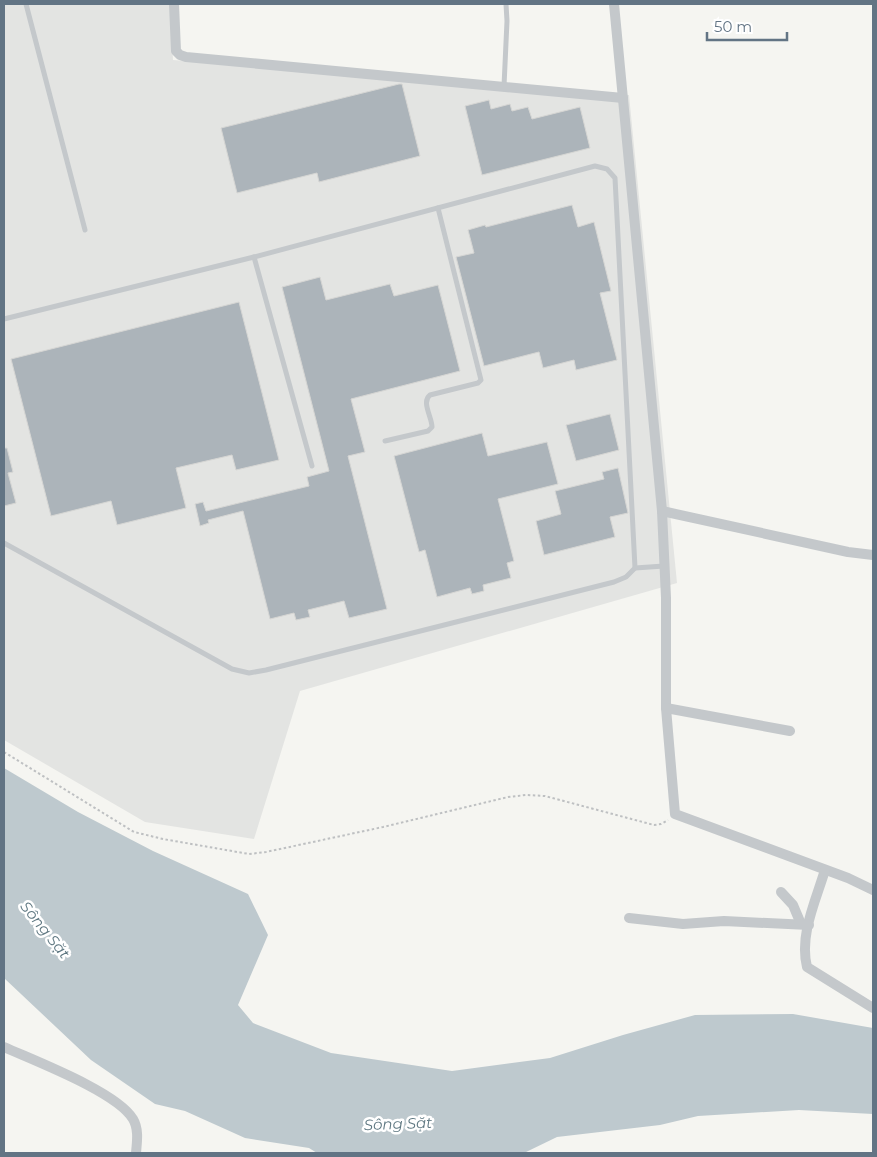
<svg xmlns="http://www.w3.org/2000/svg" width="877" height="1157" font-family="Montserrat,sans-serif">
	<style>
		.built { fill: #e3e4e2 }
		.water { fill: #bec9ce }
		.building { fill: #acb4ba; stroke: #d6d6d4 }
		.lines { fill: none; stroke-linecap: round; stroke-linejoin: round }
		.path { stroke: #bec0c2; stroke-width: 2; stroke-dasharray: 2.5 2.5; stroke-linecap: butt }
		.service { stroke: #c4c8cb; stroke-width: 5 }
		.minor { stroke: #c4c8cb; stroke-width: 10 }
		.labels { text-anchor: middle; stroke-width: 5; stroke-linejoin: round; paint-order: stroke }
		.water-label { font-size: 15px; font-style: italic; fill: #5e7781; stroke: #fff }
	</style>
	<rect width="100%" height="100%" fill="#f5f5f1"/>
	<polygon class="built" points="4,4 170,4 173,60 629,95 677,583 300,691 254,839 145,822 4,740"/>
	<polygon class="water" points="4,768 78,812 153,851 248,894 268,935 238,1005 253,1023 331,1053 452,1071 550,1058 623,1035 695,1015 793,1014 873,1028 873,1114 799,1110 698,1116 660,1125 557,1137 524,1153 317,1153 309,1148 245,1138 185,1111 155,1104 91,1060 4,978"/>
	<g class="building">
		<polygon points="399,84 402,84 420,156 319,182 317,173 237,193 221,128"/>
		<polygon points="489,100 491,109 510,104 512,111 528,107 532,119 580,107 590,148 482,175 465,106"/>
		<polygon points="572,205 578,227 594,222 611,291 600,293 617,360 576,370 574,360 543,368 539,352 484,366 456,257 474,253 468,230 485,225 486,227"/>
		<polygon points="320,277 326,300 390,284 394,296 438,285 460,371 351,399 365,452 348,456 387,609 349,618 344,601 308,610 310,617 296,620 294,613 270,619 243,511 208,520 209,523 200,526 195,504 203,502 206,511 309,486 307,477 329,471 282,287"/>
		<polygon points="239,302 279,460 236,470 232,455 176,468 186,508 117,525 111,501 51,516 11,359"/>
		<polygon points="610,414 619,450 576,461 566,425"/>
		<polygon points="482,433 488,456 547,442 558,484 498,499 514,561 507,563 511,578 483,585 484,591 472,594 470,588 437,597 425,550 419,552 394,456"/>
		<polygon points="4,448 7,448 13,472 8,473 16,503 4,506"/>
		<polygon points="618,468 628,513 610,517 615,537 544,555 536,521 561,514 555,491 604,479 602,472"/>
	</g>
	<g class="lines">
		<polyline class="path" points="4,752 134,832 163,839 249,854 266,852 383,827 508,797 526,795 545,796 654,825 661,824 668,820"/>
		<g class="service">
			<polyline points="26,4 85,230"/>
			<polyline points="504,86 507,21 506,4"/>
			<polyline points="254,257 312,466"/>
			<polyline points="4,319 254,257 595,166 607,169 615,178 635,568 626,577 614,582 266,670 249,673 232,669 4,543"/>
			<path d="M385,441L428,431L432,427C432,417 421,402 430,395L478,383L481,380L438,208"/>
			<polyline points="635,568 664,566"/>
		</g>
		<g class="minor">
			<polyline points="174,4 176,51 180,55 186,57 623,98"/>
			<polyline points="614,4 662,511 666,598 666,708 675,814 848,878 873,890"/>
			<polyline points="662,511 848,552 873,555"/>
			<polyline points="666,708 790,731"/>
			<path d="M825,870C816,900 799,935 807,967L873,1008"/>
			<polyline points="781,892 793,905 801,924"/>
			<polyline points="629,918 683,924 724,921 809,925"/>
			<path d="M4,1047C35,1061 117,1092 133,1119C139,1129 137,1142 136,1153"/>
		</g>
	</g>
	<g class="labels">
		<g class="water-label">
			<text transform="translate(45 930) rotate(51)" y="5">Sông Sặt</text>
			<text transform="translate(398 1124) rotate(-2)" y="5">Sông Sặt</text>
		</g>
	</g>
	<rect width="877" height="1157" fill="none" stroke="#627484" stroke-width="10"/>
	<path d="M707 32v8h80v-8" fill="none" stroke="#627484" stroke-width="2.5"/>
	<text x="714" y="32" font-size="15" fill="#627484" stroke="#ffffff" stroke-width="4" paint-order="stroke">50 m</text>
</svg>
